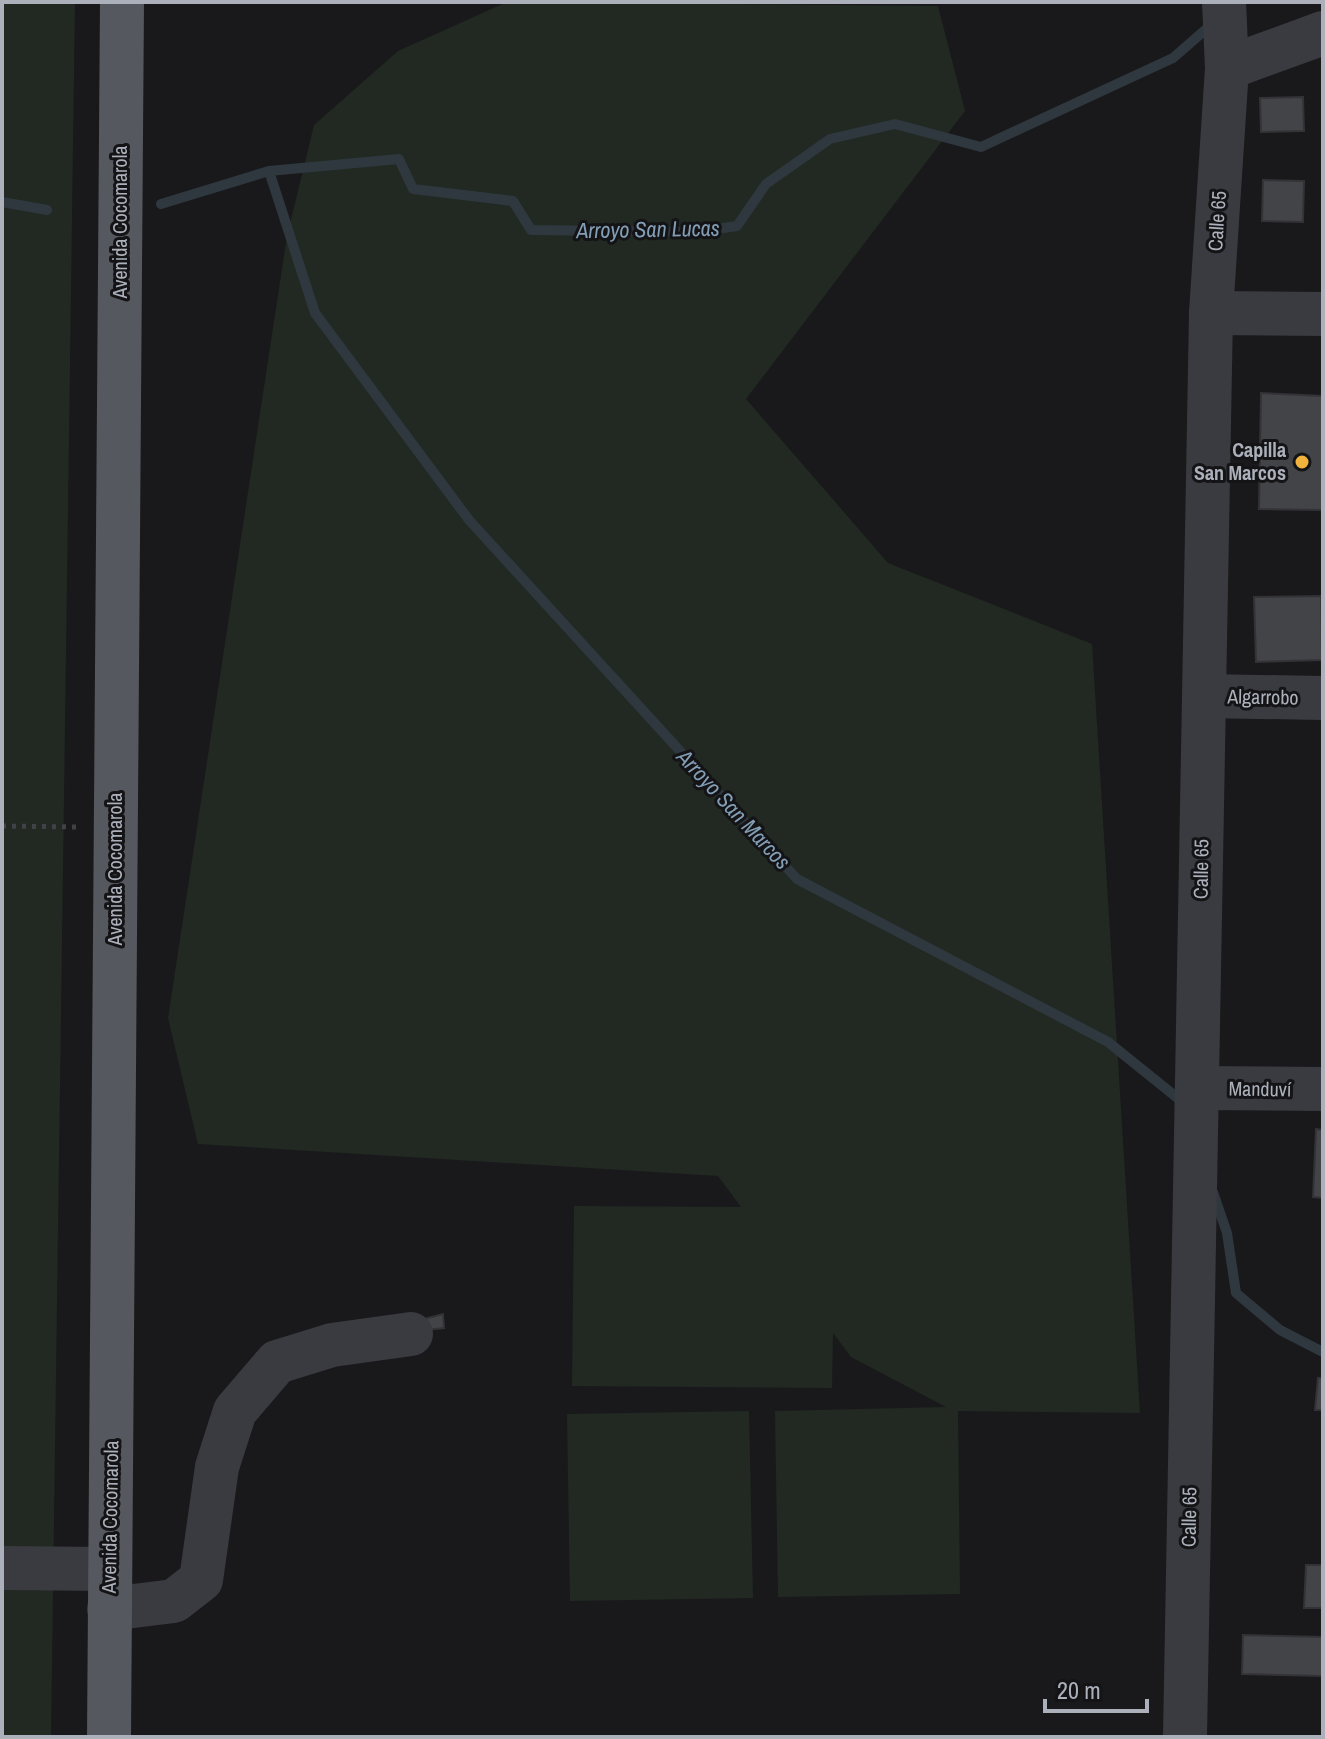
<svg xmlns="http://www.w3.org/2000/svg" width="1325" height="1739" font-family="'Archivo Narrow',sans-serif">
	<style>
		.green { fill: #212922 }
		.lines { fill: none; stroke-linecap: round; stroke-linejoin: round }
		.stream { stroke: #2f383f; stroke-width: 10 }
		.building { fill: #434448; stroke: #333337; stroke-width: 2 }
		.path { stroke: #404247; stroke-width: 5; stroke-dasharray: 4 6; stroke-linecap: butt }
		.minor { stroke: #3a3b40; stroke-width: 44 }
		.major { stroke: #56585f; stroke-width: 44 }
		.poi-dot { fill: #f1b33b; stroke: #141416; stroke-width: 3 }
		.labels { text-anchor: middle; stroke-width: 6; stroke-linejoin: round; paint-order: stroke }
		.street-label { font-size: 20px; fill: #abb0bb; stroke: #141416 }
		.poi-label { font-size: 20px; font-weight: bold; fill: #abb0bb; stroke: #141416; text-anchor: end }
		.water-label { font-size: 22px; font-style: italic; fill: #839eb5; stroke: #141416 }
	</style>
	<rect width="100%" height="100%" fill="#19191b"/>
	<g class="green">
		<polygon points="2,2 75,2 51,1737 2,1737"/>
		<polygon points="507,2 938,6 965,111 746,399 888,563 1092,644 1140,1413 958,1411 960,1594 778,1597 775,1411 946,1407 851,1357 833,1333 832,1388 572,1386 574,1206 741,1207 718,1176 198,1144 168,1018 287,236 314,125 398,51"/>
		<polygon points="749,1411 753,1598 570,1601 567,1414"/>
	</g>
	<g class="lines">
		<g class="stream">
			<polyline points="269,171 315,313 469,520 797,879 1108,1042 1185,1104"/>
			<polyline points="2,202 47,210"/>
			<polyline points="161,204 269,171 399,159 413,189 513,201 531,230 696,232 737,226 766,184 830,139 895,124 981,147 1173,58 1212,24"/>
			<polyline points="1213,1192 1227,1233 1236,1293 1280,1330 1323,1352"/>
		</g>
	</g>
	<g class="building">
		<polygon points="1303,97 1304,131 1261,132 1260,98"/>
		<polygon points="1263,180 1304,181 1303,222 1262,221"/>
		<polygon points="1261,393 1323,396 1323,510 1259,509"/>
		<polygon points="1321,596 1322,660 1256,662 1254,597"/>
		<polygon points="1316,1129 1323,1130 1323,1198 1313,1197"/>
		<polygon points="443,1314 444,1328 425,1330 424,1319"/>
		<polygon points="1318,1378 1323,1378 1323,1410 1315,1410"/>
		<polygon points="1306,1565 1323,1565 1323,1608 1304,1608"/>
		<polygon points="1243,1635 1323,1637 1323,1676 1242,1674"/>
	</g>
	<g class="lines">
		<polyline class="path" points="2,826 77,827"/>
		<g class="minor">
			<polyline points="1227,68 1323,33"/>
			<polyline points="1211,313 1323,314"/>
			<polyline points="1204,696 1323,698"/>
			<polyline points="1197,1088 1323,1089"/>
			<polyline points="2,1568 110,1569"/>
			<polyline points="109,1609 174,1601 201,1580 217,1467 235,1411 277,1362 332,1345 411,1334"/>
			<polyline points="1185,1737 1211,313 1227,68 1224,2"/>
		</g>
		<polyline class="major" points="109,1737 122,2"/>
	</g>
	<circle class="poi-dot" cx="1302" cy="462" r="8"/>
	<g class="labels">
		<g class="street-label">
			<text transform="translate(1217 221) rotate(-86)" y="7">Calle 65</text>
			<text transform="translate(120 222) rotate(-90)" y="7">Avenida Cocomarola</text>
			<text transform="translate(1263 697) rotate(1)" y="7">Algarrobo</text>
			<text transform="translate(115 869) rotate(-90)" y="7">Avenida Cocomarola</text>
			<text transform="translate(1201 869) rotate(-89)" y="7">Calle 65</text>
			<text transform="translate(1260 1089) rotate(1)" y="7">Manduví</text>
			<text transform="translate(110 1517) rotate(-89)" y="7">Avenida Cocomarola</text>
			<text transform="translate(1189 1517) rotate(-89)" y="7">Calle 65</text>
		</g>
		<g class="poi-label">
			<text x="1286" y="457">Capilla<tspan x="1286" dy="23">San Marcos</tspan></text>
		</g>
		<g class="water-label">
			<text transform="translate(648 229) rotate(-1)" y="8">Arroyo San Lucas</text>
			<text transform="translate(734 809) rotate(47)" y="8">Arroyo San Marcos</text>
		</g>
	</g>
	<rect width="1325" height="1739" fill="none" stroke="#abb0bb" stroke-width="8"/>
	<path d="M1045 1699v12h102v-12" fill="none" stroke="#abb0bb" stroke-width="4"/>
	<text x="1057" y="1699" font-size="24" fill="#abb0bb" stroke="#141416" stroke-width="6" paint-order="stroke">20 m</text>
</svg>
